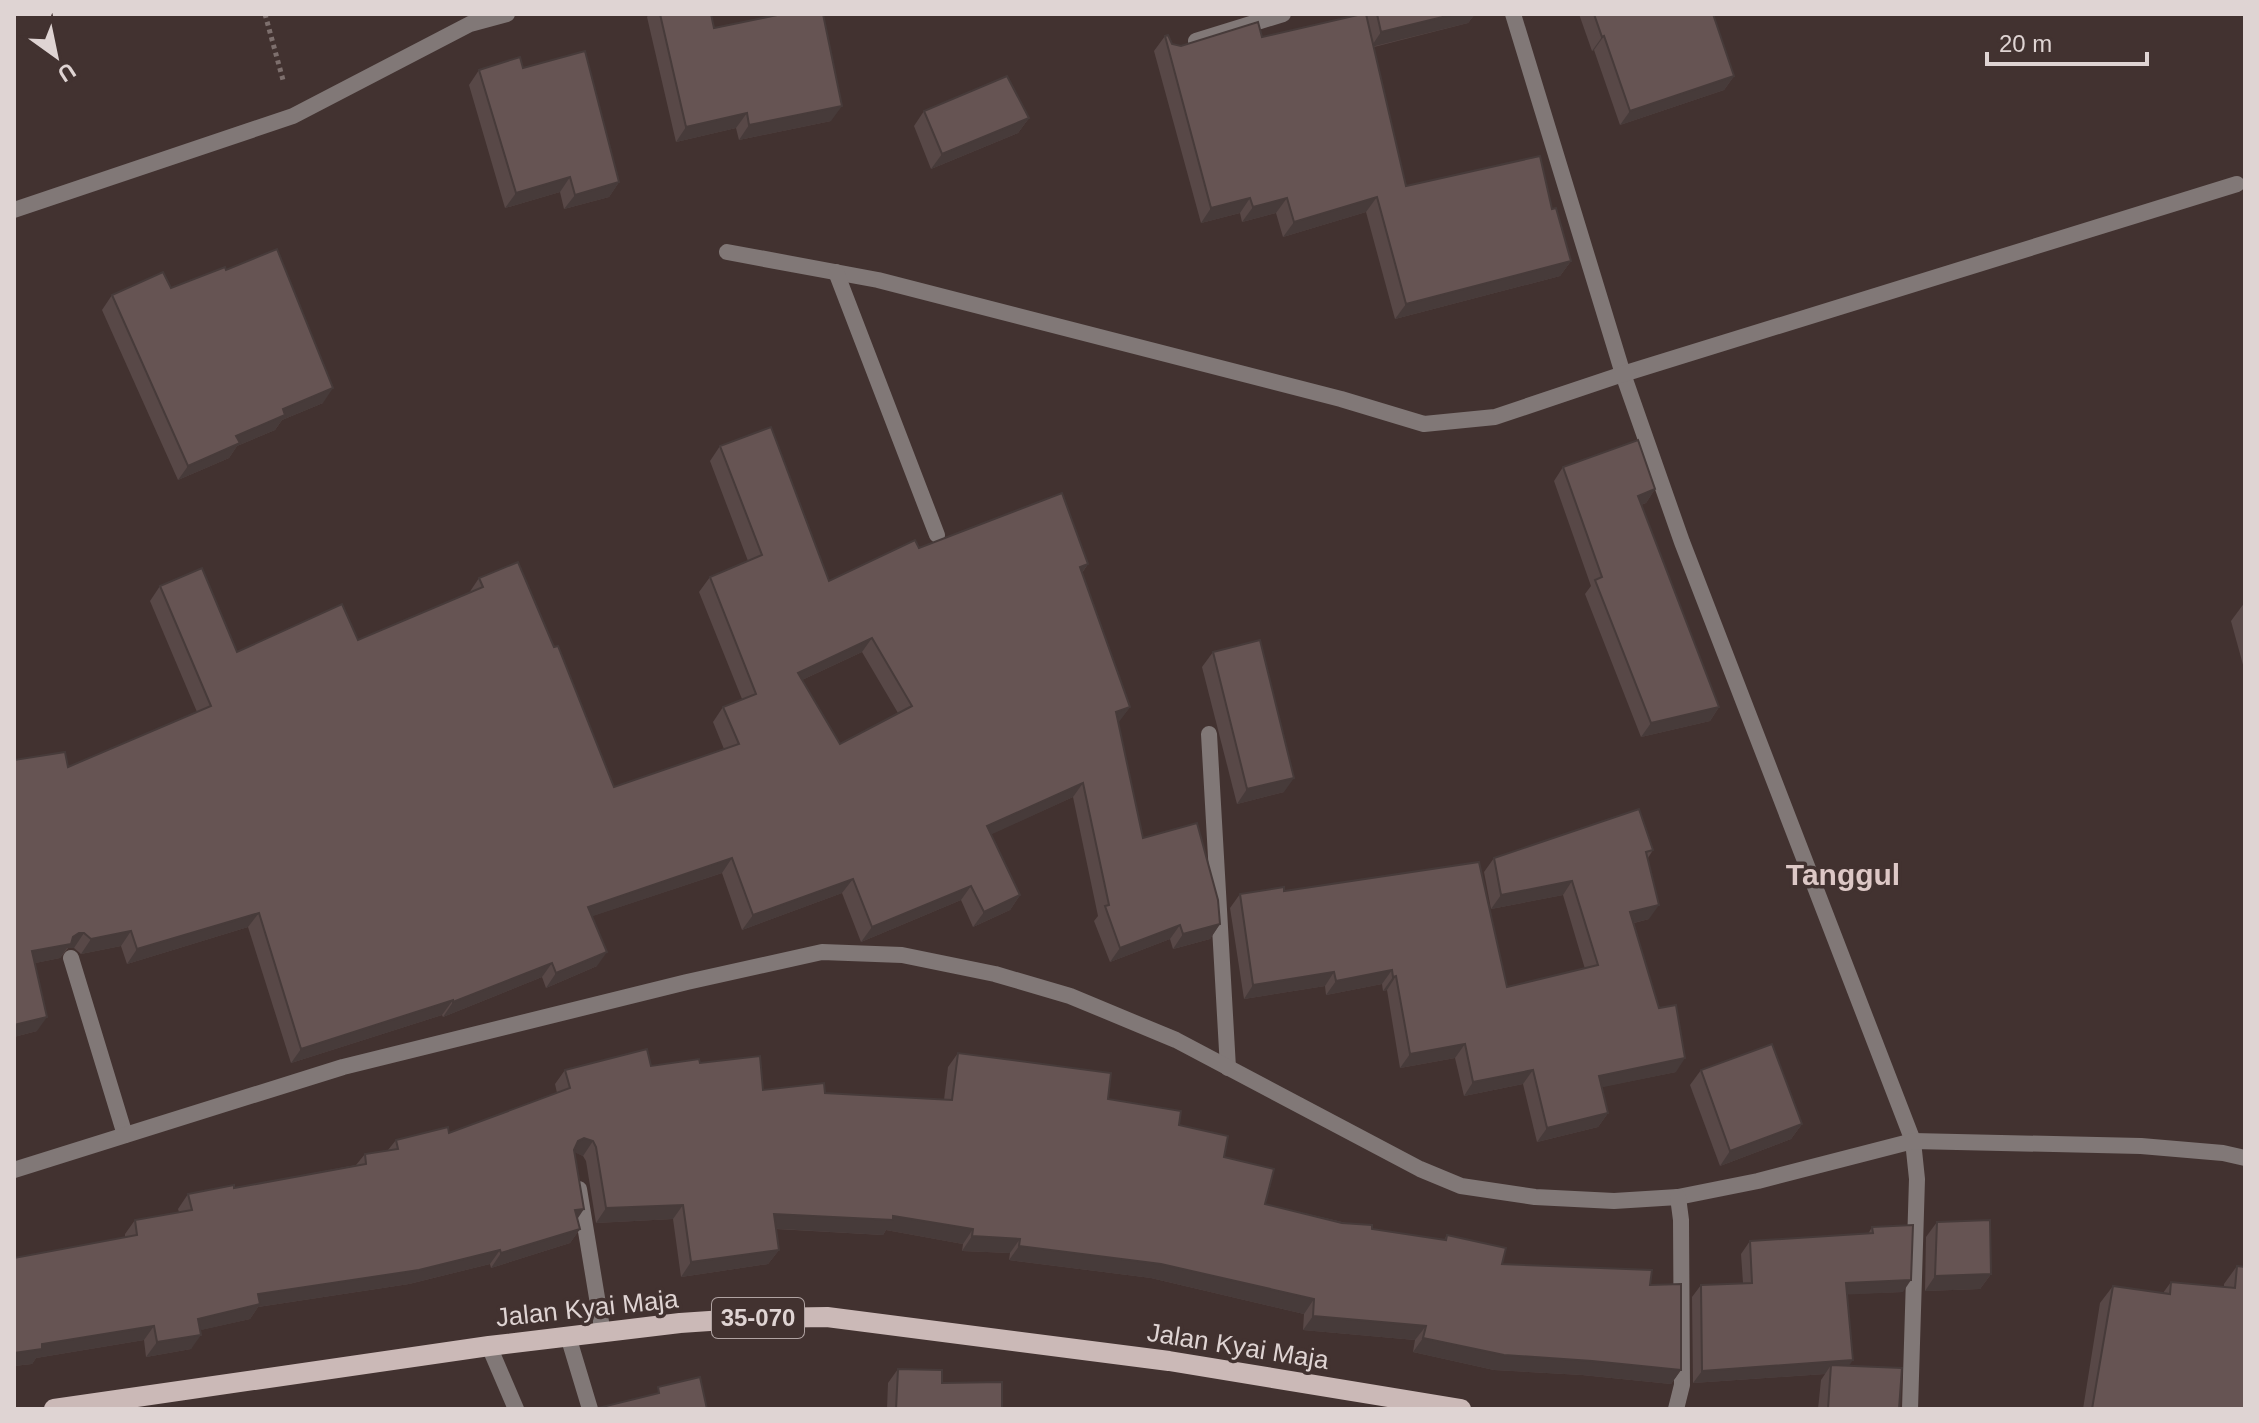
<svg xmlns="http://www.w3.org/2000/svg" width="2259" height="1423" font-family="Arial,sans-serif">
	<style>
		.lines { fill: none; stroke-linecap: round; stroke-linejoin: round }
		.path { stroke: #7d6f6d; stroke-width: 5; stroke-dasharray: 4 4; stroke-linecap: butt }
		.lane { stroke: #817877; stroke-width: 16 }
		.street { stroke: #817877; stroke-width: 16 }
		.primary { stroke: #cbb9b7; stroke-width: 20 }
		.wall { fill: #584847; fill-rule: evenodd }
		.shaded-wall { fill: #473b3a }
		.building { fill: #665453; stroke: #473b3a; stroke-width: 2; fill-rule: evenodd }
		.labels { text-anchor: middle; stroke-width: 7; stroke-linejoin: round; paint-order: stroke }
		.shield { fill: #423230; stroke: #b0a3a2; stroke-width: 2 }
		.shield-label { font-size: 24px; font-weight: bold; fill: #dfd4d3 }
		.street-label { font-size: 26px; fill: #dfd4d3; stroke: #423230 }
		.quarter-label { font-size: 30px; font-weight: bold; fill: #ddc8c6; stroke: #423230 }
	</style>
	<rect width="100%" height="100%" fill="#423230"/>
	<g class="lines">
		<polyline class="path" points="265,14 283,80"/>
		<polyline class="lane" points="489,1346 516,1409"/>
		<g class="street">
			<polyline points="1513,14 1623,374 1682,542 1913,1141 1917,1179 1910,1409"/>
			<polyline points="1196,41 1283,14"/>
			<polyline points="14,210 293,116 470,24 507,14"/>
			<polyline points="727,252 878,280 1341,399 1424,424 1495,417 1623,374 2237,184"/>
			<polyline points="836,272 937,535"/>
			<polyline points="1209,734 1228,1068"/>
			<polyline points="71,958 125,1135"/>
			<polyline points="14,1170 343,1067 687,982 822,952 902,955 995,974 1070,996 1176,1040 1420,1169 1461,1186 1535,1197 1614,1201 1678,1197 1758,1181 1913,1141 2141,1146 2223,1153 2245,1158"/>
			<polyline points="579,1189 603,1334"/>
			<polyline points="568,1336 590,1409"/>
			<polyline points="1676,1409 1682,1385 1681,1220 1678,1197"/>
		</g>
		<polyline class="primary" points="54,1409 489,1346 680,1323 754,1318 827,1317 1169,1361 1461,1409"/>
	</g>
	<g class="wall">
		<polygon points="649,14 711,14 714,28 831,121 739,140 736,128 676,142 647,17"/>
		<polygon points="1362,14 1475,14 1468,23 1374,47 1406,186 1552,209 1571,261 1560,276 1395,319 1366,212 1283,237 1276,213 1242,222 1240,213 1201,223 1154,51 1165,36 1172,44 1181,46 1262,37"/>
		<polygon points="1579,14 1713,14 1734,76 1724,90 1620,125 1594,50 1592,51"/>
		<polygon points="523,68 619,182 609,197 564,209 560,192 505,208 469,85 479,70"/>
		<polygon points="924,111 1029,118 1018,133 931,169 914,126"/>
		<polygon points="171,288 323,403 282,420 275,430 237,446 229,458 178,480 102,310 112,295"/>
		<path d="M720,446L829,581L919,548L1088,564L1082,573L1130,707L1118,722L1143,838L1220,924L1210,939L1173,949L1170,939L1110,962L1094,921L1098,916L1073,797L991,834L1020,895L1010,910L973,927L961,900L861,942L842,893L742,930L722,873L592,916L597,966L546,988L542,977L443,1017L442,1015L291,1063L248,927L127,964L121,946L81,954L74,948L69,947L60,958L35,963L37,1031L14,1037V760L68,767L197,712L150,601L160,586L237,652L358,640L469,593L479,578L614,787L724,749L713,722L723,707L742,699L699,592L710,577L748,561L710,461ZM862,652L898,713L840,744L802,680Z"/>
		<polygon points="1563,467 1655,489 1646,503 1641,505 1719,707 1710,721 1641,737 1585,594 1591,586 1554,481"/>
		<polygon points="2245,602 2245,672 2231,621"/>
		<polygon points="1213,652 1284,792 1237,804 1202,667"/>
		<polygon points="1653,850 1648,858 1649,919 1634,923 1676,1072 1601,1087 1608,1113 1598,1127 1537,1142 1523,1084 1464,1096 1455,1058 1400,1068 1387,990 1383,991 1382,984 1326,995 1325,986 1244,999 1230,908 1240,894 1284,891 1507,987 1585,969 1563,895 1491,909 1484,872 1494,858"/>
		<polygon points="958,1053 1108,1099 1179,1125 1224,1157 1265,1204 1372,1229 1444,1240 1447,1235 1502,1264 1650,1285 1681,1370 1671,1384 1582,1375 1494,1370 1413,1352 1415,1340 1303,1330 1304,1314 1151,1278 1009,1260 1010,1253 962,1251 963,1244 886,1230 883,1235 776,1229 779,1250 768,1264 681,1277 673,1219 596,1223 586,1161 583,1156 575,1152 577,1219 580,1229 570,1243 491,1268 490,1264 409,1284 258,1307 250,1319 200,1330 191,1349 146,1357 144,1340 36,1358 32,1364 14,1366 125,1237 125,1234 135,1220 179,1212 178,1209 188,1194 234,1188 356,1165 365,1154 388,1150 396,1140 449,1133 557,1093 555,1084 565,1070 651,1066 700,1063 763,1090 944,1100 948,1067"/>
		<polygon points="1701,1070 1802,1124 1791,1139 1720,1166 1690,1085"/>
		<polygon points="1937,1222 1991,1274 1980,1289 1925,1291 1926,1237"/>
		<polygon points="1872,1227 1903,1292 1847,1294 1849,1366 1899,1409 1818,1409 1821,1380 1825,1374 1693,1383 1692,1297 1701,1285 1743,1283 1741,1254 1750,1241 1868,1234"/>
		<polygon points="2237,1266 2245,1409 2083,1409 2100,1303 2113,1286 2163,1293 2171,1282 2224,1287 2224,1284"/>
		<polygon points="898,1369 942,1383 1002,1409 887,1409 888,1383"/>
	</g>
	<g class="shaded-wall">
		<polygon points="1455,14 1475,14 1468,23 1371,47 1381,32"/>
		<polygon points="1604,36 1594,50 1592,51 1602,37"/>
		<polygon points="1734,76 1724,90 1620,125 1630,111"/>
		<polygon points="842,106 831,121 739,140 749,125"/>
		<polygon points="747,113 736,128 676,142 686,127"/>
		<polygon points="1029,118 1018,133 931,169 942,154"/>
		<polygon points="570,177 560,192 505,208 516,193"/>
		<polygon points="619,182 609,197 564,209 575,195"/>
		<polygon points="1377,197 1366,212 1283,237 1294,222"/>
		<polygon points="1250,198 1240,213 1201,223 1211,208"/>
		<polygon points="1287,198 1276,213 1242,222 1253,207"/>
		<polygon points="1571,261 1560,276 1395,319 1406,304"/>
		<polygon points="333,388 323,403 282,420 275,430 237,446 229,458 178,480 188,466 236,436 283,409"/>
		<polygon points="1655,489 1646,503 1628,509 1638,496"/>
		<polygon points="1088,564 1078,578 1080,567"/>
		<polygon points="872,638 862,652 787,687 798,673"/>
		<polygon points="1130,707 1119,722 1106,726 1116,712"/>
		<polygon points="1719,707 1710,721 1641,737 1651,723"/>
		<polygon points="1294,778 1284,792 1237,804 1247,789"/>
		<polygon points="1083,783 1073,797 977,841 987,826"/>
		<polygon points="732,858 722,873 578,921 588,907"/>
		<polygon points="853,879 842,893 742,930 753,915"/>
		<polygon points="1572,881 1563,895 1491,909 1501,895"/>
		<polygon points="971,886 961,900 861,942 872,927"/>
		<polygon points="1020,895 1010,910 973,927 984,912"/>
		<polygon points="1659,905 1649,919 1621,926 1630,912"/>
		<polygon points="259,913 248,927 127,964 137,949"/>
		<polygon points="1220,924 1210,939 1173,949 1183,934"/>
		<polygon points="1180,925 1170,939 1110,962 1120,948"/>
		<polygon points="131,931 121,946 81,954 91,939"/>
		<polygon points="79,933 84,933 74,948 67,948 60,958 21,966 32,951 73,937"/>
		<polygon points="607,952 597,966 546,988 556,973"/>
		<polygon points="552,963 542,977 443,1017 453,1002"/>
		<polygon points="1392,970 1382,984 1326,995 1336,981"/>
		<polygon points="1334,972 1325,986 1244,999 1253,985"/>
		<polygon points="1396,976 1387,990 1383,991 1393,977"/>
		<polygon points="453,1000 442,1015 291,1063 301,1049"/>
		<polygon points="47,1017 37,1031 14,1037 14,1025"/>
		<polygon points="1465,1044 1455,1058 1400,1068 1410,1054"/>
		<polygon points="1685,1058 1676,1072 1589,1090 1599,1076"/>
		<polygon points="1533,1070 1523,1084 1464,1096 1473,1082"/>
		<polygon points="1608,1113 1598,1127 1537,1142 1547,1128"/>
		<polygon points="1802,1124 1791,1139 1720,1166 1730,1151"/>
		<polygon points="584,1138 593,1141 583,1156 574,1152 578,1141"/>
		<polygon points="683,1205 673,1219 596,1223 606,1208"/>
		<polygon points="584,1209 574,1224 575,1210"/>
		<polygon points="774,1214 893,1216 973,1229 963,1244 886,1230 883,1235 764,1228"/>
		<polygon points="580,1229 570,1243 491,1268 501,1253"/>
		<polygon points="972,1236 1020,1239 1010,1253 962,1251"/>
		<polygon points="1019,1246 1161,1264 1314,1299 1304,1314 1151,1278 1009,1260"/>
		<polygon points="500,1250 490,1264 409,1284 258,1307 250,1319 188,1333 198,1319 258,1294"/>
		<polygon points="779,1250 768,1264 681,1277 691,1262"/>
		<polygon points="1991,1274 1980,1289 1925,1291 1935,1276"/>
		<polygon points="1911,1280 1903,1292 1838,1295 1846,1283"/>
		<polygon points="1313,1316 1426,1326 1415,1340 1303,1330"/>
		<polygon points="154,1326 144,1340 36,1358 32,1364 14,1366 14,1353 42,1344"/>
		<polygon points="201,1335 191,1349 146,1357 157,1342"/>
		<polygon points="1423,1338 1592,1361 1681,1370 1671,1384 1582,1375 1494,1370 1413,1352"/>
		<polygon points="1853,1360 1844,1373 1831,1365 1825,1374 1693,1383 1702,1371"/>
	</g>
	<g class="building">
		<polygon points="660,14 711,14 714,28 782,14 823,14 842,106 749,125 747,113 686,127"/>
		<polygon points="1362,14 1366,14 1406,186 1540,156 1552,209 1556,208 1571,261 1406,304 1377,197 1294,222 1287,198 1253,207 1250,198 1211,208 1165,36 1168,35 1172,44 1181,46 1258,22 1262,37"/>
		<polygon points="1377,14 1455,14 1381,32"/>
		<polygon points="1594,14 1713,14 1734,76 1630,111 1604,36 1602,37"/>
		<polygon points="585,51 619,182 575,195 570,177 516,193 479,70 520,57 523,68"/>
		<polygon points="1007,76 1029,118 942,154 924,111"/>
		<polygon points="277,249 333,388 283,409 285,415 236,436 240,443 188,466 112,295 163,272 171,288 225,267 226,270"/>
		<path d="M771,427L829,581L915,540L919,548L1062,493L1088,564L1080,567L1130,707L1116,712L1143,838L1197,823L1218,900L1220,924L1183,934L1180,925L1120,948L1105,906L1109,905L1083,783L987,826L1020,895L984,912L971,886L872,927L853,879L753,915L732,858L588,907L607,952L556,973L552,963L453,1002V1000L301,1049L259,913L137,949L131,931L91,939L84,933H79L73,937L71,944L32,951L47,1017L14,1025V760L65,752L68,767L211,706L160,586L202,568L237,652L342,604L358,640L483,587L479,578L518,562L554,647L558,646L614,787L739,744L723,707L756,694L710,577L762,555L720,446ZM872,638L912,706L840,744L798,673Z"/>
		<polygon points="1638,440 1655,489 1638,496 1719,707 1651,723 1595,580 1602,577 1563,467"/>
		<polygon points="1260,640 1294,778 1247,789 1213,652"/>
		<polygon points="1639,809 1653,850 1646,852 1659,905 1630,912 1659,1008 1676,1005 1685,1058 1599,1076 1608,1113 1547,1128 1533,1070 1473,1082 1465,1044 1410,1054 1396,976 1393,977 1392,970 1336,981 1334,972 1253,985 1240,894 1284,887 1284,891 1479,862 1507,987 1598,965 1572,881 1501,895 1494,858"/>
		<polygon points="1772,1044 1802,1124 1730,1151 1701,1070"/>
		<polygon points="647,1049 651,1066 699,1059 700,1063 760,1056 763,1090 824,1083 825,1093 952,1100 958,1053 1111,1073 1108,1099 1181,1111 1179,1125 1228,1136 1224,1157 1274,1169 1265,1204 1342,1223 1372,1225 1372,1229 1446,1240 1447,1235 1506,1248 1502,1264 1652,1270 1650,1285 1681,1284 1681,1370 1592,1361 1504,1355 1423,1338 1426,1326 1313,1316 1314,1299 1161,1264 1019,1246 1020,1239 972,1236 973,1229 893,1216 893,1220 774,1214 779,1250 691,1262 683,1205 606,1208 596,1147 593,1141 584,1138 578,1141 574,1150 584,1209 575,1210 580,1229 501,1253 500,1250 419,1270 258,1294 260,1304 198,1319 201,1335 157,1342 154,1326 42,1344 42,1349 14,1353 14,1258 137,1235 135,1220 192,1210 188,1194 234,1185 234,1188 366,1164 365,1154 398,1149 396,1140 448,1127 449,1133 570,1088 565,1070"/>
		<polygon points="1990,1220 1991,1274 1935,1276 1937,1222"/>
		<polygon points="1913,1225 1911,1280 1846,1283 1853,1360 1702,1371 1701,1285 1752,1283 1750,1241 1873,1233 1872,1227"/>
		<polygon points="2237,1266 2245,1267 2245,1409 2092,1409 2113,1286 2170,1294 2171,1282 2235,1288"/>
		<polygon points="1831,1365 1902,1368 1899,1409 1828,1409"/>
		<polygon points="898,1369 942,1370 942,1383 1002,1382 1002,1409 896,1409"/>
		<polygon points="700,1377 707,1409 594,1409 659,1393 658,1387"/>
	</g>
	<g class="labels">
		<rect class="shield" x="712" y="1298" width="92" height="40" rx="6"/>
		<g class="shield-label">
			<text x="758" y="1326">35-070</text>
		</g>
		<g class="street-label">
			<text transform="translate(587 1308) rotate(-6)" y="9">Jalan Kyai Maja</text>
			<text transform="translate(1238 1346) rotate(9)" y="9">Jalan Kyai Maja</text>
		</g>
		<g class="quarter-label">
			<text x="1843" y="885">Tanggul</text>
		</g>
	</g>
	<rect width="2259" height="1423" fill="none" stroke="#dfd4d3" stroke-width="32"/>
	<g transform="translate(56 56) rotate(147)" stroke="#423230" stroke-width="6" paint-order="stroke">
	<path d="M0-6L14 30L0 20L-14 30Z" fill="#dfd4d3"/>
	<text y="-12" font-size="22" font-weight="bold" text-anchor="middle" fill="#dfd4d3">U</text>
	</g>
	<path d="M1987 52v12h160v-12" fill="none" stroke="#dfd4d3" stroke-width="4"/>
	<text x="1999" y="52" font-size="24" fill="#dfd4d3" stroke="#423230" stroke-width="6" paint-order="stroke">20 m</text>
</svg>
